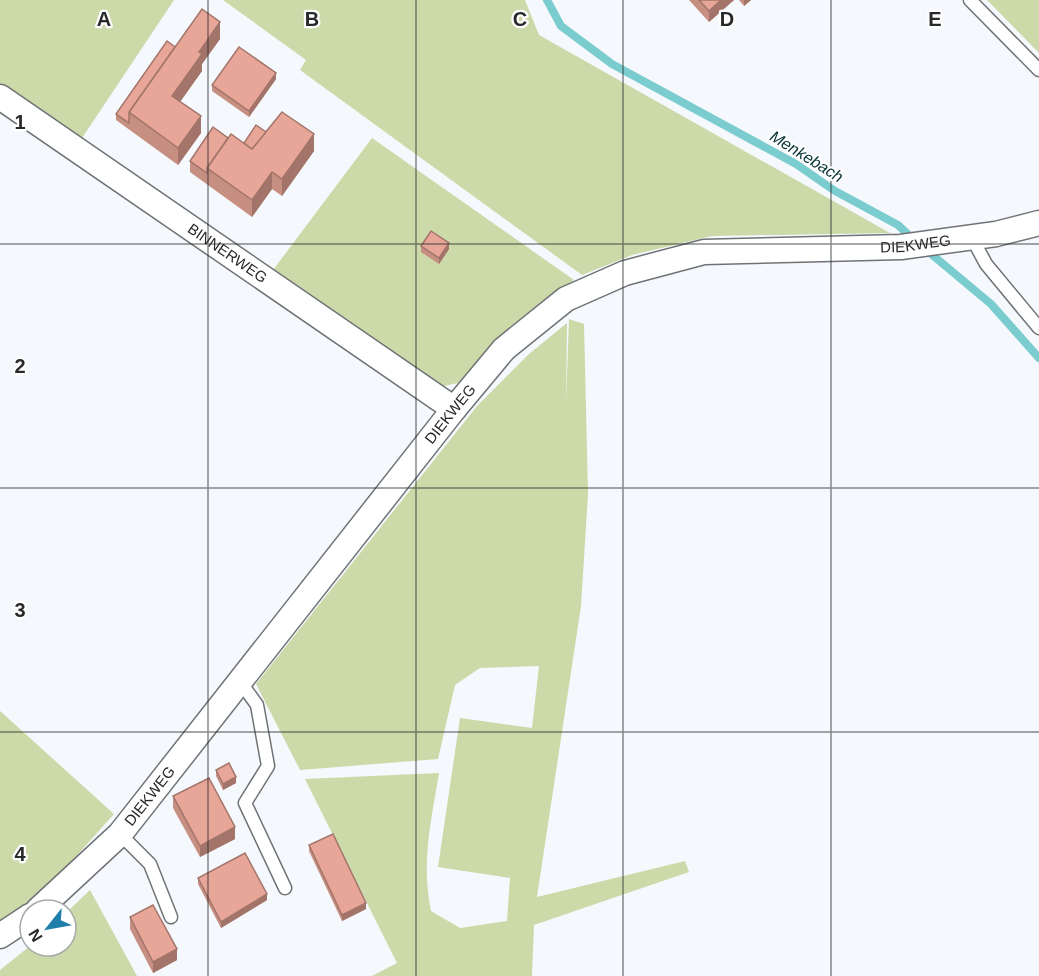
<svg xmlns="http://www.w3.org/2000/svg" width="1039" height="976" font-family="Helvetica,sans-serif">
	<style>
		.green { fill: #ccd9a8 }
		.lines { fill: none; stroke-linecap: round; stroke-linejoin: round }
		.stream { stroke: #7acccf; stroke-width: 8 }
		.service-casing { stroke: #707376; stroke-width: 15 }
		.minor-casing { stroke: #707376; stroke-width: 27 }
		.service { stroke: #fff; stroke-width: 12 }
		.minor { stroke: #fff; stroke-width: 24 }
		.wall { fill: #c78f82 }
		.shaded-wall { fill: #a2746a }
		.building { fill: #e7a697; stroke: #a2746a; stroke-width: 1.5 }
		.grid { fill: none; stroke: #28292a; stroke-width: 1.5; stroke-opacity: 0.55 }
		.labels { text-anchor: middle; stroke-width: 4.5; stroke-linejoin: round; paint-order: stroke }
		.street-label { font-size: 15px; fill: #28292a; stroke: #fff }
		.water-label { font-size: 16px; font-style: italic; fill: #073133; stroke: #fff }
		.grid-label { font-size: 20px; text-anchor: middle; font-weight: bold; fill: #28292a; stroke: #fff; stroke-width: 4.5; stroke-linejoin: round; paint-order: stroke }
	</style>
	<rect width="100%" height="100%" fill="#f5f8fc"/>
	<g class="green">
		<polygon points="0,0 174,0 80,141 0,85"/>
		<polygon points="223,0 525,0 539,35 890,233 712,236 632,255 582,275 300,70 306,60"/>
		<polygon points="987,0 1039,0 1039,53"/>
		<polygon points="372,138 574,280 506,333 458,383 434,388 270,274"/>
		<path d="M569,319L584,324L588,494L581,606L537,897L685,861L689,872L534,925L532,976H372L397,963L305,779L439,773C431,822 421,862 431,911L460,928L507,921L510,878L438,867L460,718L532,728L539,666L480,668L455,685L438,759L300,770L256,684L477,406L529,354L567,323L566,404Z"/>
		<polygon points="0,711 114,814 38,899 0,924"/>
		<polygon points="90,890 137,976 0,976 0,970 30,946 66,946 66,913"/>
	</g>
	<g class="lines">
		<g class="stream">
			<polyline points="547,0 561,26 612,64 796,164 835,191 898,225 914,240"/>
			<polyline points="924,248 991,304 1039,358"/>
		</g>
		<defs>
			<g id="service">
				<polyline points="970,0 1039,70"/>
				<polyline points="972,238 986,264 1039,328"/>
				<polyline points="239,680 257,705 268,766 245,803 285,888"/>
				<polyline points="120,834 150,864 171,917"/>
			</g>
			<g id="minor">
				<path id="s1" d="M0,97L454,409"/>
				<path id="s2" d="M38,910L120,834L454,409L504,349L566,299L625,273L704,252L901,247L996,234L1039,223"/>
				<polyline points="0,936 30,916"/>
			</g>
		</defs>
		<use href="#service" class="service-casing"/>
		<use href="#minor" class="minor-casing"/>
		<use href="#service" class="service"/>
		<use href="#minor" class="minor"/>
	</g>
	<g class="wall">
		<polygon points="689,0 734,0 709,22"/>
		<polygon points="739,0 751,0 744,6"/>
		<polygon points="220,39 202,64 202,71 180,102 201,133 178,165 116,120 116,114 175,47"/>
		<polygon points="276,79 249,117 212,91 212,85"/>
		<polygon points="266,132 314,151 282,196 272,189 252,217 190,172 190,161 228,138 244,143"/>
		<polygon points="421,246 449,249 439,264 421,252"/>
		<polygon points="216,770 236,783 223,790 216,776"/>
		<polygon points="173,796 235,839 200,857 173,808"/>
		<polygon points="309,845 366,909 342,921 309,851"/>
		<polygon points="198,878 267,900 221,928 198,884"/>
		<polygon points="130,917 177,960 153,973 130,929"/>
	</g>
	<g class="shaded-wall">
		<polygon points="721,0 734,0 709,22 709,11"/>
		<polygon points="744,0 751,0 744,6"/>
		<polygon points="220,22 220,39 202,64 202,71 172,113 172,96 199,52"/>
		<polygon points="276,73 276,79 249,117 249,111"/>
		<polygon points="201,116 201,133 178,165 178,148"/>
		<polygon points="314,134 314,151 282,196 282,179"/>
		<polygon points="272,172 272,189 252,217 252,200"/>
		<polygon points="449,243 449,249 439,264 439,258"/>
		<polygon points="236,777 236,783 223,790 223,784"/>
		<polygon points="235,827 235,839 200,857 200,846"/>
		<polygon points="267,894 267,900 221,928 221,922"/>
		<polygon points="366,903 366,909 342,921 342,915"/>
		<polygon points="177,949 177,960 153,973 153,962"/>
	</g>
	<g class="building">
		<polygon points="699,0 721,0 709,11"/>
		<polygon points="202,9 220,22 199,52 202,54 172,96 201,116 178,148 129,112"/>
		<polygon points="167,41 175,47 129,112 129,123 116,114"/>
		<polygon points="239,47 276,73 249,111 212,85"/>
		<polygon points="282,112 314,134 282,179 272,172 252,200 207,168 231,134 252,149"/>
		<polygon points="256,125 266,132 252,149 244,143"/>
		<polygon points="213,127 228,138 207,168 207,173 190,161"/>
		<polygon points="431,231 449,243 439,258 421,246"/>
		<polygon points="229,763 236,777 223,784 216,770"/>
		<polygon points="209,778 235,827 200,846 173,796"/>
		<polygon points="333,834 366,903 342,915 309,845"/>
		<polygon points="245,853 267,894 221,922 198,878"/>
		<polygon points="153,905 177,949 153,962 130,917"/>
	</g>
	<path class="grid" d="M208,0V976M416,0V976M623,0V976M831,0V976M0,244H1039M0,488H1039M0,732H1039"/>
	<g class="labels">
		<g class="street-label">
			<text dy="5" stroke="none"><textPath href="#s2" startOffset="1168">DIEKWEG</textPath></text>
			<text dy="5" stroke="none"><textPath href="#s1" startOffset="276">BINNERWEG</textPath></text>
			<text dy="5" stroke="none"><textPath href="#s2" startOffset="646">DIEKWEG</textPath></text>
			<text dy="5" stroke="none"><textPath href="#s2" startOffset="160">DIEKWEG</textPath></text>
		</g>
		<g class="water-label">
			<text transform="translate(807 156) rotate(32)" y="6">Menkebach</text>
		</g>
	</g>
	<g class="grid-label">
		<text x="104" y="26">A</text>
		<text x="312" y="26">B</text>
		<text x="520" y="26">C</text>
		<text x="727" y="26">D</text>
		<text x="935" y="26">E</text>
		<text x="20" y="129">1</text>
		<text x="20" y="373">2</text>
		<text x="20" y="617">3</text>
		<text x="20" y="861">4</text>
	</g>
	<g transform="translate(48 928) rotate(239)"><circle r="28" fill="#ffffff" stroke="#a9a9aa" stroke-width="1.5"/>
	<path d="M0-4.5L10 22L0 15L-10 22Z" fill="#207eab"/>
	<text y="-9" font-size="16" font-weight="bold" text-anchor="middle" fill="#28292a">N</text>
	</g>
</svg>
